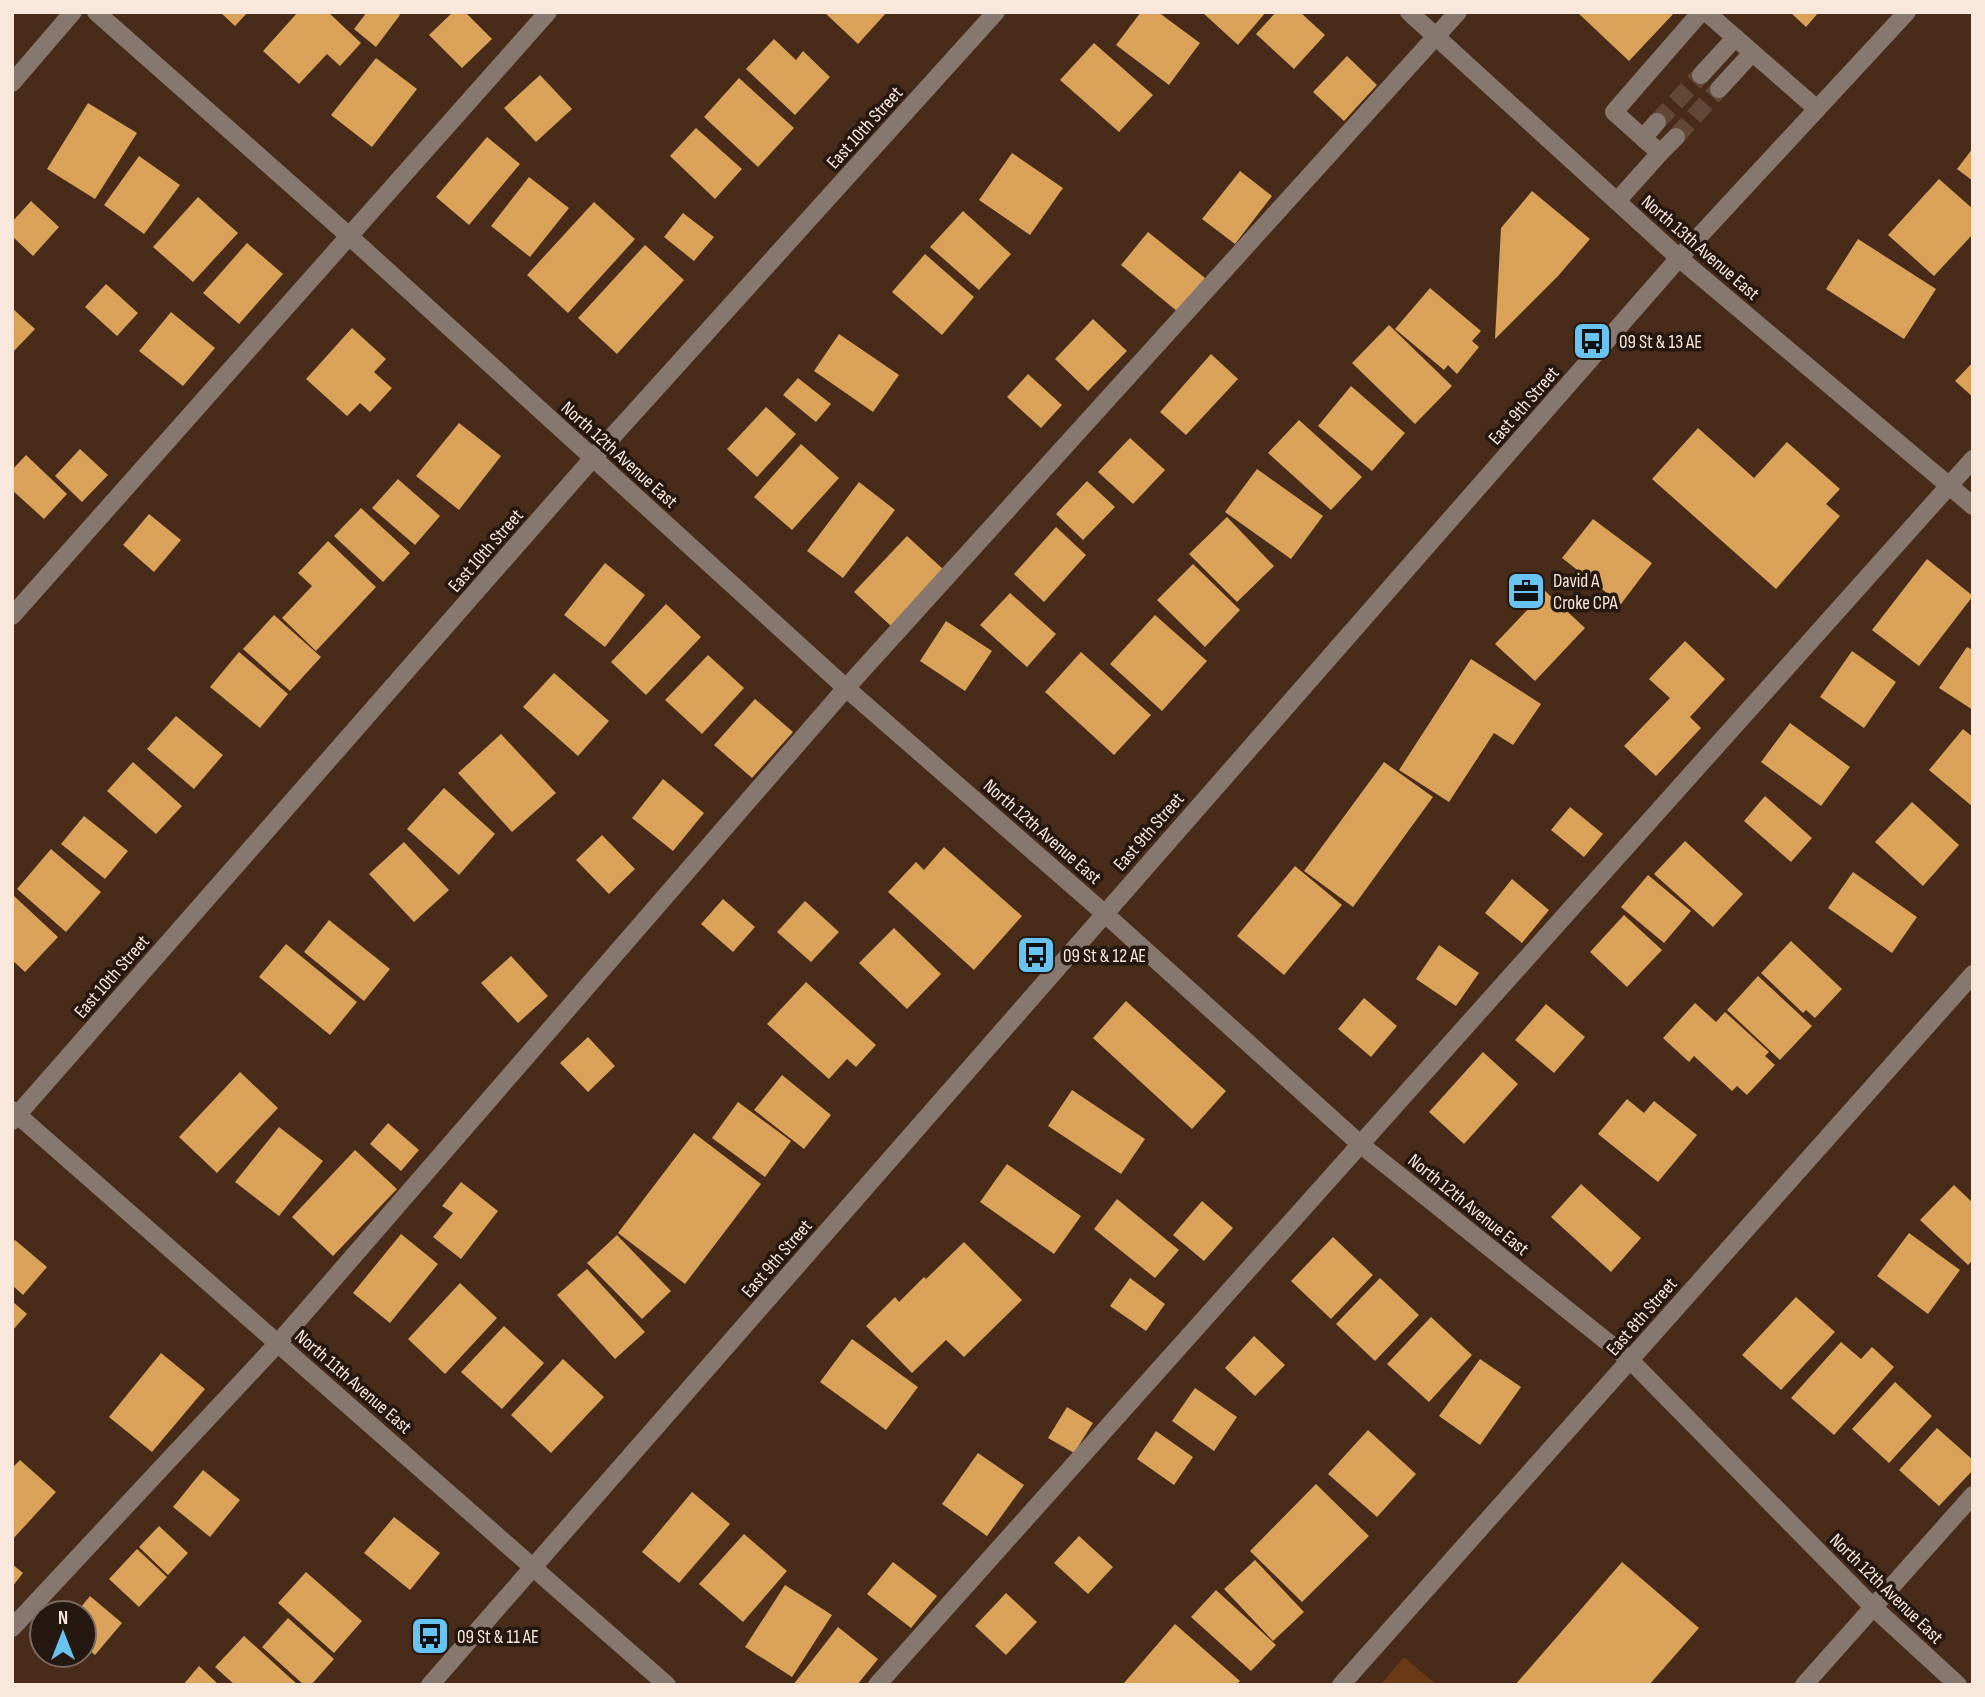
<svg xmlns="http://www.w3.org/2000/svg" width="1985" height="1697" font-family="'Sofia Sans Condensed',sans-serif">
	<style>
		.green { fill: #6a3916 }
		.building { fill: #d9a258 }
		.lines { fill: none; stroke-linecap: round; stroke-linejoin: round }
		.minor-tunnel { stroke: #634736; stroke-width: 18; stroke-dasharray: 18 9; stroke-linecap: butt }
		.minor { stroke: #87786f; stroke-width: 18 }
		.labels { text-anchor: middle; stroke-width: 7; stroke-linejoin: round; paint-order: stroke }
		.street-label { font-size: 19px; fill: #fae7dc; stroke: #251810 }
		.poi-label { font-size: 19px; fill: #fae7dc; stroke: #251810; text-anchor: start }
	</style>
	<rect width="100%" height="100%" fill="#482b19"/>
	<polygon class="green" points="1404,1657 1437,1685 1380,1685"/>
	<g class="building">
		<polygon points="220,12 248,12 235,26"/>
		<polygon points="298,12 328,12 361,43 340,66 327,54 299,84 263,51"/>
		<polygon points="367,12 396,12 400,15 376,47 354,29"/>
		<polygon points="453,12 465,12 492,39 462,68 429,35"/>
		<polygon points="824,12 887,12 858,44"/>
		<polygon points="1141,12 1158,12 1200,43 1169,85 1116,45"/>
		<polygon points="1202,12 1266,12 1238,45"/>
		<polygon points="1276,12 1300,12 1325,35 1294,69 1256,34"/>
		<polygon points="1577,12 1675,12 1629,61"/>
		<polygon points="1790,12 1819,12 1806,27"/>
		<polygon points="774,39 796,60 803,51 830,77 795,115 746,69"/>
		<polygon points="1094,43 1153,95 1119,132 1060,80"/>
		<polygon points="1347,56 1377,85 1344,121 1313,92"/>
		<polygon points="376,58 417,89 372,147 331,115"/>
		<polygon points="540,75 572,109 536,142 504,108"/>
		<polygon points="739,78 794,128 758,167 704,117"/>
		<polygon points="88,103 137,133 95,199 47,169"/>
		<polygon points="696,128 742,169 715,199 670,156"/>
		<polygon points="487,137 520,164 469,225 436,197"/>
		<polygon points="1973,148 1973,181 1957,169"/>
		<polygon points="1012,153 1063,188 1030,235 979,200"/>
		<polygon points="139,156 180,185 144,234 104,205"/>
		<polygon points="1240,171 1272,196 1235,244 1202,219"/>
		<polygon points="529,177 569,208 530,257 491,226"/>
		<polygon points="1939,179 1973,209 1973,234 1934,276 1888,235"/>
		<polygon points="1532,191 1590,239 1558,276 1495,339 1501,228"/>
		<polygon points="198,197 238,233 193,282 153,247"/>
		<polygon points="31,201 59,227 33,256 12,236 12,222"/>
		<polygon points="594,202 635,239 568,313 527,275"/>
		<polygon points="963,211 1011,254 979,290 930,247"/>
		<polygon points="683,213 714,237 694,261 664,237"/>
		<polygon points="1148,232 1205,278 1178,312 1121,265"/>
		<polygon points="1858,239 1936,289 1904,339 1826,289"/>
		<polygon points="247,243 283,274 239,324 203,293"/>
		<polygon points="645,245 684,280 617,354 578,318"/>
		<polygon points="925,254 974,297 942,335 892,292"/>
		<polygon points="106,284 138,313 117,336 85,307"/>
		<polygon points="1430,288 1481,331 1472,341 1479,347 1457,374 1448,365 1444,370 1395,329"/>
		<polygon points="12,308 35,329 12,353"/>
		<polygon points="171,312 215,348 183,386 139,351"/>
		<polygon points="1093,319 1127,351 1088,391 1055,359"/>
		<polygon points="1389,325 1452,386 1415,424 1352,363"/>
		<polygon points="352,328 386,359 374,372 392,388 370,412 360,403 347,416 306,379"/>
		<polygon points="839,334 899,375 873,412 814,371"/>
		<polygon points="1211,354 1238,379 1186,435 1160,412"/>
		<polygon points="1973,362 1973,397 1955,381"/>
		<polygon points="1028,374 1062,405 1041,428 1007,397"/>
		<polygon points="798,378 831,404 816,422 783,395"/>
		<polygon points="1351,386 1405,433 1372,471 1318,426"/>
		<polygon points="766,407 796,434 757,477 727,449"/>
		<polygon points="1299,420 1362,477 1331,510 1268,453"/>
		<polygon points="459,423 501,456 459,510 416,476"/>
		<polygon points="1698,428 1754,478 1787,442 1840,489 1826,504 1840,516 1776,589 1652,479"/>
		<polygon points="1130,438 1165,470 1133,504 1098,472"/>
		<polygon points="801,444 839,478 792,530 754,497"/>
		<polygon points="80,449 108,475 82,502 55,476"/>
		<polygon points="26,455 67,494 44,519 12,490 12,470"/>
		<polygon points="1257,469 1323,516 1291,559 1225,512"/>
		<polygon points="398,479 440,516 415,545 372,508"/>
		<polygon points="1087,481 1115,507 1083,540 1056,514"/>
		<polygon points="859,482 895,510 843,578 807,551"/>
		<polygon points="361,508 410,553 383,582 334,536"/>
		<polygon points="149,514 181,540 154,572 123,545"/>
		<polygon points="1227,517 1274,566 1237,602 1189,554"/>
		<polygon points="1593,519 1652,563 1621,604 1562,558"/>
		<polygon points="1056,527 1086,555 1044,602 1014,574"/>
		<polygon points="907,536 944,570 891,626 854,592"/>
		<polygon points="328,541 376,587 316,651 282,618 312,586 298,573"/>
		<polygon points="1927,559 1973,596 1919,666 1872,630"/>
		<polygon points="605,563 645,595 605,647 564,615"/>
		<polygon points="1193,564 1240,610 1205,647 1157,600"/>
		<polygon points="1531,578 1585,628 1535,681 1495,644 1532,605 1518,592"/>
		<polygon points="1010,593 1056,634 1027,667 980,625"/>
		<polygon points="666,604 701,637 646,695 611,662"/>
		<polygon points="274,615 321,657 290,691 243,649"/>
		<polygon points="1155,615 1207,661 1162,711 1110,664"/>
		<polygon points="946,621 992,651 965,691 920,661"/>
		<polygon points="1685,641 1725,679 1690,717 1701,728 1656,776 1624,746 1670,698 1649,679"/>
		<polygon points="1967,647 1973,650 1973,710 1939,688"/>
		<polygon points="1852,651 1896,682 1864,728 1820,697"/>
		<polygon points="239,652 288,694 260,728 210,687"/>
		<polygon points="1081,652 1151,715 1114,755 1045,692"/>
		<polygon points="708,655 744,688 702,734 665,700"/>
		<polygon points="1471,659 1541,704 1513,745 1494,733 1449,802 1399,770"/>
		<polygon points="554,673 609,721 578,756 523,707"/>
		<polygon points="755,699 793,732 752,778 714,745"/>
		<polygon points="176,716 223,755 194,789 147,749"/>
		<polygon points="1790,723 1850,767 1821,806 1761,762"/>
		<polygon points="1963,729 1973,737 1973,807 1929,770"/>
		<polygon points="501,734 556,793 512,832 458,773"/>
		<polygon points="133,762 182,806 156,834 107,791"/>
		<polygon points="1384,762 1433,797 1353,907 1304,871"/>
		<polygon points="663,779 704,813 673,851 632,818"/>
		<polygon points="444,788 495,834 459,875 407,829"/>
		<polygon points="1765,796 1812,838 1791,862 1744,821"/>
		<polygon points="1912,802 1959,845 1923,886 1875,842"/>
		<polygon points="1570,807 1603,834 1584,857 1551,830"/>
		<polygon points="84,816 128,851 105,879 61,844"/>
		<polygon points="602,835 635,869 609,894 576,860"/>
		<polygon points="1685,841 1743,894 1713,927 1654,874"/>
		<polygon points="404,842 449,890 414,922 369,874"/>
		<polygon points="944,847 1022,916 974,970 888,892 916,862 924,870"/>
		<polygon points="51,849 101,892 66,932 17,889"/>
		<polygon points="1295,866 1342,905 1284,975 1237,936"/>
		<polygon points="1853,872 1917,917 1892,953 1828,908"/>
		<polygon points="1648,875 1691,911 1664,943 1621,907"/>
		<polygon points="1512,879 1549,910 1522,943 1485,913"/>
		<polygon points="14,896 58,937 25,972 12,960"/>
		<polygon points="723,899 755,927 733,952 701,924"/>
		<polygon points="805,901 839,932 811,962 777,932"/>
		<polygon points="1624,915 1662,950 1627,987 1590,952"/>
		<polygon points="329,920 390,969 364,1001 304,952"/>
		<polygon points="894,928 941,974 907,1009 859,963"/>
		<polygon points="1791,941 1842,989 1815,1018 1806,1010 1803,1013 1761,973"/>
		<polygon points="286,944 357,1002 330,1035 259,977"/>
		<polygon points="1439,945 1479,973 1456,1006 1416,979"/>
		<polygon points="511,956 548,996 518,1023 481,983"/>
		<polygon points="1758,976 1812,1026 1780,1060 1727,1010"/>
		<polygon points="806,982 876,1045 856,1067 847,1059 829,1079 767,1024"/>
		<polygon points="1364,998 1397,1026 1371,1057 1338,1029"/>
		<polygon points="1126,1001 1226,1091 1192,1129 1093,1038"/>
		<polygon points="1695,1003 1716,1022 1725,1012 1769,1052 1765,1056 1775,1065 1747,1095 1737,1086 1732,1091 1694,1056 1689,1062 1663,1038"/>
		<polygon points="1546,1004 1585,1037 1554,1073 1515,1040"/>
		<polygon points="588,1037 615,1066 588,1092 560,1063"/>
		<polygon points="1483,1052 1518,1084 1464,1144 1429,1112"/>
		<polygon points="240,1072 278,1108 217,1173 179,1137"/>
		<polygon points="782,1075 831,1115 804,1149 754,1110"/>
		<polygon points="1072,1090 1145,1139 1121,1174 1048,1126"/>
		<polygon points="1627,1099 1644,1113 1654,1101 1697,1135 1658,1182 1598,1134"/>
		<polygon points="738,1102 791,1141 765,1177 712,1138"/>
		<polygon points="388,1123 419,1150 401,1171 370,1144"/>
		<polygon points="279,1127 323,1161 279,1216 235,1182"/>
		<polygon points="694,1133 761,1184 685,1284 618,1233"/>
		<polygon points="355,1150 397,1189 333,1256 292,1217"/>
		<polygon points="1007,1164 1081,1216 1054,1254 980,1202"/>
		<polygon points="461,1182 498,1211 461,1259 433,1237 453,1213 442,1206"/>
		<polygon points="1581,1184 1641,1238 1611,1272 1551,1217"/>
		<polygon points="1954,1185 1973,1203 1973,1260 1968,1265 1920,1220"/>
		<polygon points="1117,1199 1179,1250 1155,1278 1094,1229"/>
		<polygon points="1202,1201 1233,1228 1204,1261 1173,1235"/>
		<polygon points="1909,1233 1960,1270 1928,1314 1877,1276"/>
		<polygon points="401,1234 438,1264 390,1323 353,1293"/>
		<polygon points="617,1235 671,1291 642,1319 587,1263"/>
		<polygon points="1333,1237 1373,1275 1331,1319 1291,1281"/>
		<polygon points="15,1240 47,1267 23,1295 12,1285 12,1244"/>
		<polygon points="964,1242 1022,1300 964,1357 946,1340 912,1373 866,1326 895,1297 899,1302 924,1277 926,1279"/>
		<polygon points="587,1269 645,1332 615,1359 557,1295"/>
		<polygon points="1130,1278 1165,1304 1146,1331 1110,1306"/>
		<polygon points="1380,1278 1419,1315 1375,1361 1336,1324"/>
		<polygon points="460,1283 497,1318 445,1374 408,1339"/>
		<polygon points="1796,1297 1835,1332 1781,1390 1742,1355"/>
		<polygon points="12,1301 27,1314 12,1331"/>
		<polygon points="1431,1317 1472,1355 1429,1402 1387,1364"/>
		<polygon points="504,1326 544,1363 502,1409 461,1372"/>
		<polygon points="1254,1336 1285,1365 1255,1396 1225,1368"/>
		<polygon points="852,1339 918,1387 886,1430 820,1382"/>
		<polygon points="1841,1342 1861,1359 1872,1347 1894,1367 1834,1435 1791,1398"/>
		<polygon points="161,1353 205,1389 152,1452 109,1417"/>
		<polygon points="563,1359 604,1397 551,1453 511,1415"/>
		<polygon points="1480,1359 1521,1387 1480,1445 1439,1416"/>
		<polygon points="1895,1382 1932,1416 1889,1463 1852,1429"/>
		<polygon points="1195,1388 1237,1417 1214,1451 1172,1421"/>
		<polygon points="1067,1407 1093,1423 1074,1453 1048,1438"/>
		<polygon points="1937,1428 1973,1460 1973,1470 1939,1506 1899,1470"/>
		<polygon points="1368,1430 1416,1474 1377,1517 1328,1474"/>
		<polygon points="1156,1431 1193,1457 1174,1485 1137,1459"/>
		<polygon points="978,1453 1024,1485 987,1536 942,1504"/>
		<polygon points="20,1460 56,1492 12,1540 12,1468"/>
		<polygon points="203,1470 240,1500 210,1537 173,1507"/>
		<polygon points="1316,1484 1369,1536 1302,1602 1250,1551"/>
		<polygon points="692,1492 730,1524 679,1583 642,1552"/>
		<polygon points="394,1517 440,1553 410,1590 364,1553"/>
		<polygon points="159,1526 188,1553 168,1575 139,1547"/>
		<polygon points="744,1534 787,1571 743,1622 699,1584"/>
		<polygon points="1079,1536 1113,1567 1088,1594 1054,1563"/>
		<polygon points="137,1549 167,1577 139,1607 109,1579"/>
		<polygon points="1255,1560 1304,1612 1273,1641 1224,1589"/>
		<polygon points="893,1562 937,1596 911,1628 867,1594"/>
		<polygon points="1622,1562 1699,1628 1649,1685 1515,1685"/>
		<polygon points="12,1564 23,1573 12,1587"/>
		<polygon points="306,1572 362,1621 334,1653 278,1603"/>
		<polygon points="785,1585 832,1615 792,1677 745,1647"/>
		<polygon points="1216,1590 1276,1645 1251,1671 1191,1617"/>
		<polygon points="1006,1593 1037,1622 1006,1655 975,1626"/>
		<polygon points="90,1596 122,1623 95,1655 84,1646 84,1613 76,1613"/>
		<polygon points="288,1618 334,1659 311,1685 304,1685 262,1647"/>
		<polygon points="1175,1624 1240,1681 1236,1685 1124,1683"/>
		<polygon points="838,1627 878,1659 857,1685 793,1685"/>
		<polygon points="244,1636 298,1685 235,1685 215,1667"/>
		<polygon points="199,1666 219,1685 183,1685"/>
	</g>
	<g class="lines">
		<g class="minor-tunnel">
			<polyline points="1657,122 1701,75"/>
			<polyline points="1676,137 1719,89"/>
		</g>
		<g class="minor">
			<polyline points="96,12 348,235 846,688 1104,913 1360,1144 1630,1360 1873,1607 1958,1685"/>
			<polyline points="1409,12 1679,258 1973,506"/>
			<polyline points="1706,12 1817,109"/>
			<polyline points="1701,75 1735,38"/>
			<polyline points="12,83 73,12"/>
			<polyline points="1719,89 1752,53"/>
			<polyline points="1643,138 1657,122"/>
			<polyline points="1660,153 1676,137"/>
			<polyline points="1617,201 1660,153 1614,112 1701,12"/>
			<polyline points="12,616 548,12"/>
			<polyline points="12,1110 667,1685"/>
			<polyline points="12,1121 593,458 996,12"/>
			<polyline points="12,1628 279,1342 846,688 1458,12"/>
			<polyline points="430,1685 1679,258 1907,12"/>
			<polyline points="877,1685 1973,459"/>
			<polyline points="1341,1685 1973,974"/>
			<polyline points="1804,1685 1973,1495"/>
		</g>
	</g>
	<defs>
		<symbol id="bus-square" viewBox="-11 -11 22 22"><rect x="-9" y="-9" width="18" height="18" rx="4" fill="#69c3f1" stroke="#251810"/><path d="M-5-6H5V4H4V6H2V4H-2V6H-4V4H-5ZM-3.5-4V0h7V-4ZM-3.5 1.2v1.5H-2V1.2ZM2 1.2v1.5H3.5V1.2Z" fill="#111"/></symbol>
		<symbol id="office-square" viewBox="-11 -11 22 22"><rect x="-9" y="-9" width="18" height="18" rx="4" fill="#69c3f1" stroke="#251810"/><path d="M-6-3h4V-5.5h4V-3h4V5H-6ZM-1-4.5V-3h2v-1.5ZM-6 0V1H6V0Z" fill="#111"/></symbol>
	</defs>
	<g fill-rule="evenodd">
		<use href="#bus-square" x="1570" y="319" width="44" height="44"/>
		<use href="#office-square" x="1504" y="569" width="44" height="44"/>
		<use href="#bus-square" x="1014" y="933" width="44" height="44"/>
		<use href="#bus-square" x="408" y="1614" width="44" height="44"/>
	</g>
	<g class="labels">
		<g class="street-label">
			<text transform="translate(864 127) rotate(-48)" y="7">East 10th Street</text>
			<text transform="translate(1701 247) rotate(41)" y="7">North 13th Avenue East</text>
			<text transform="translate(1523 405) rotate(-49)" y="7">East 9th Street</text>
			<text transform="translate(620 454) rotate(42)" y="7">North 12th Avenue East</text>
			<text transform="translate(485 550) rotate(-49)" y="7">East 10th Street</text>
			<text transform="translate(1043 831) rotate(41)" y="7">North 12th Avenue East</text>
			<text transform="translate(1148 831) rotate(-49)" y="7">East 9th Street</text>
			<text transform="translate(111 976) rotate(-49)" y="7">East 10th Street</text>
			<text transform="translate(1469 1204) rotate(39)" y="7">North 12th Avenue East</text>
			<text transform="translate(776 1258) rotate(-49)" y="7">East 9th Street</text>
			<text transform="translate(1641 1316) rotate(-49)" y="7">East 8th Street</text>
			<text transform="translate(354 1381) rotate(41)" y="7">North 11th Avenue East</text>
			<text transform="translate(1887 1588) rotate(44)" y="7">North 12th Avenue East</text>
		</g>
		<g class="poi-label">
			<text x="1619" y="348">09 St &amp; 13 AE</text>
			<text x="1553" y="587">David A<tspan x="1553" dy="22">Croke CPA</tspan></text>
			<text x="1063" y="962">09 St &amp; 12 AE</text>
			<text x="457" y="1643">09 St &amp; 11 AE</text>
		</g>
	</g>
	<rect width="1985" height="1697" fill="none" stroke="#fae7dc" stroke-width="28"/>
	<g transform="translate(63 1634)"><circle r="33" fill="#251810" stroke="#7a6b62" stroke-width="2"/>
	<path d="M0-5L12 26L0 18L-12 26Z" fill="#69c3f1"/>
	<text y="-10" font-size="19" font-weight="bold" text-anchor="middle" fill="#fae7dc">N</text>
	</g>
</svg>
